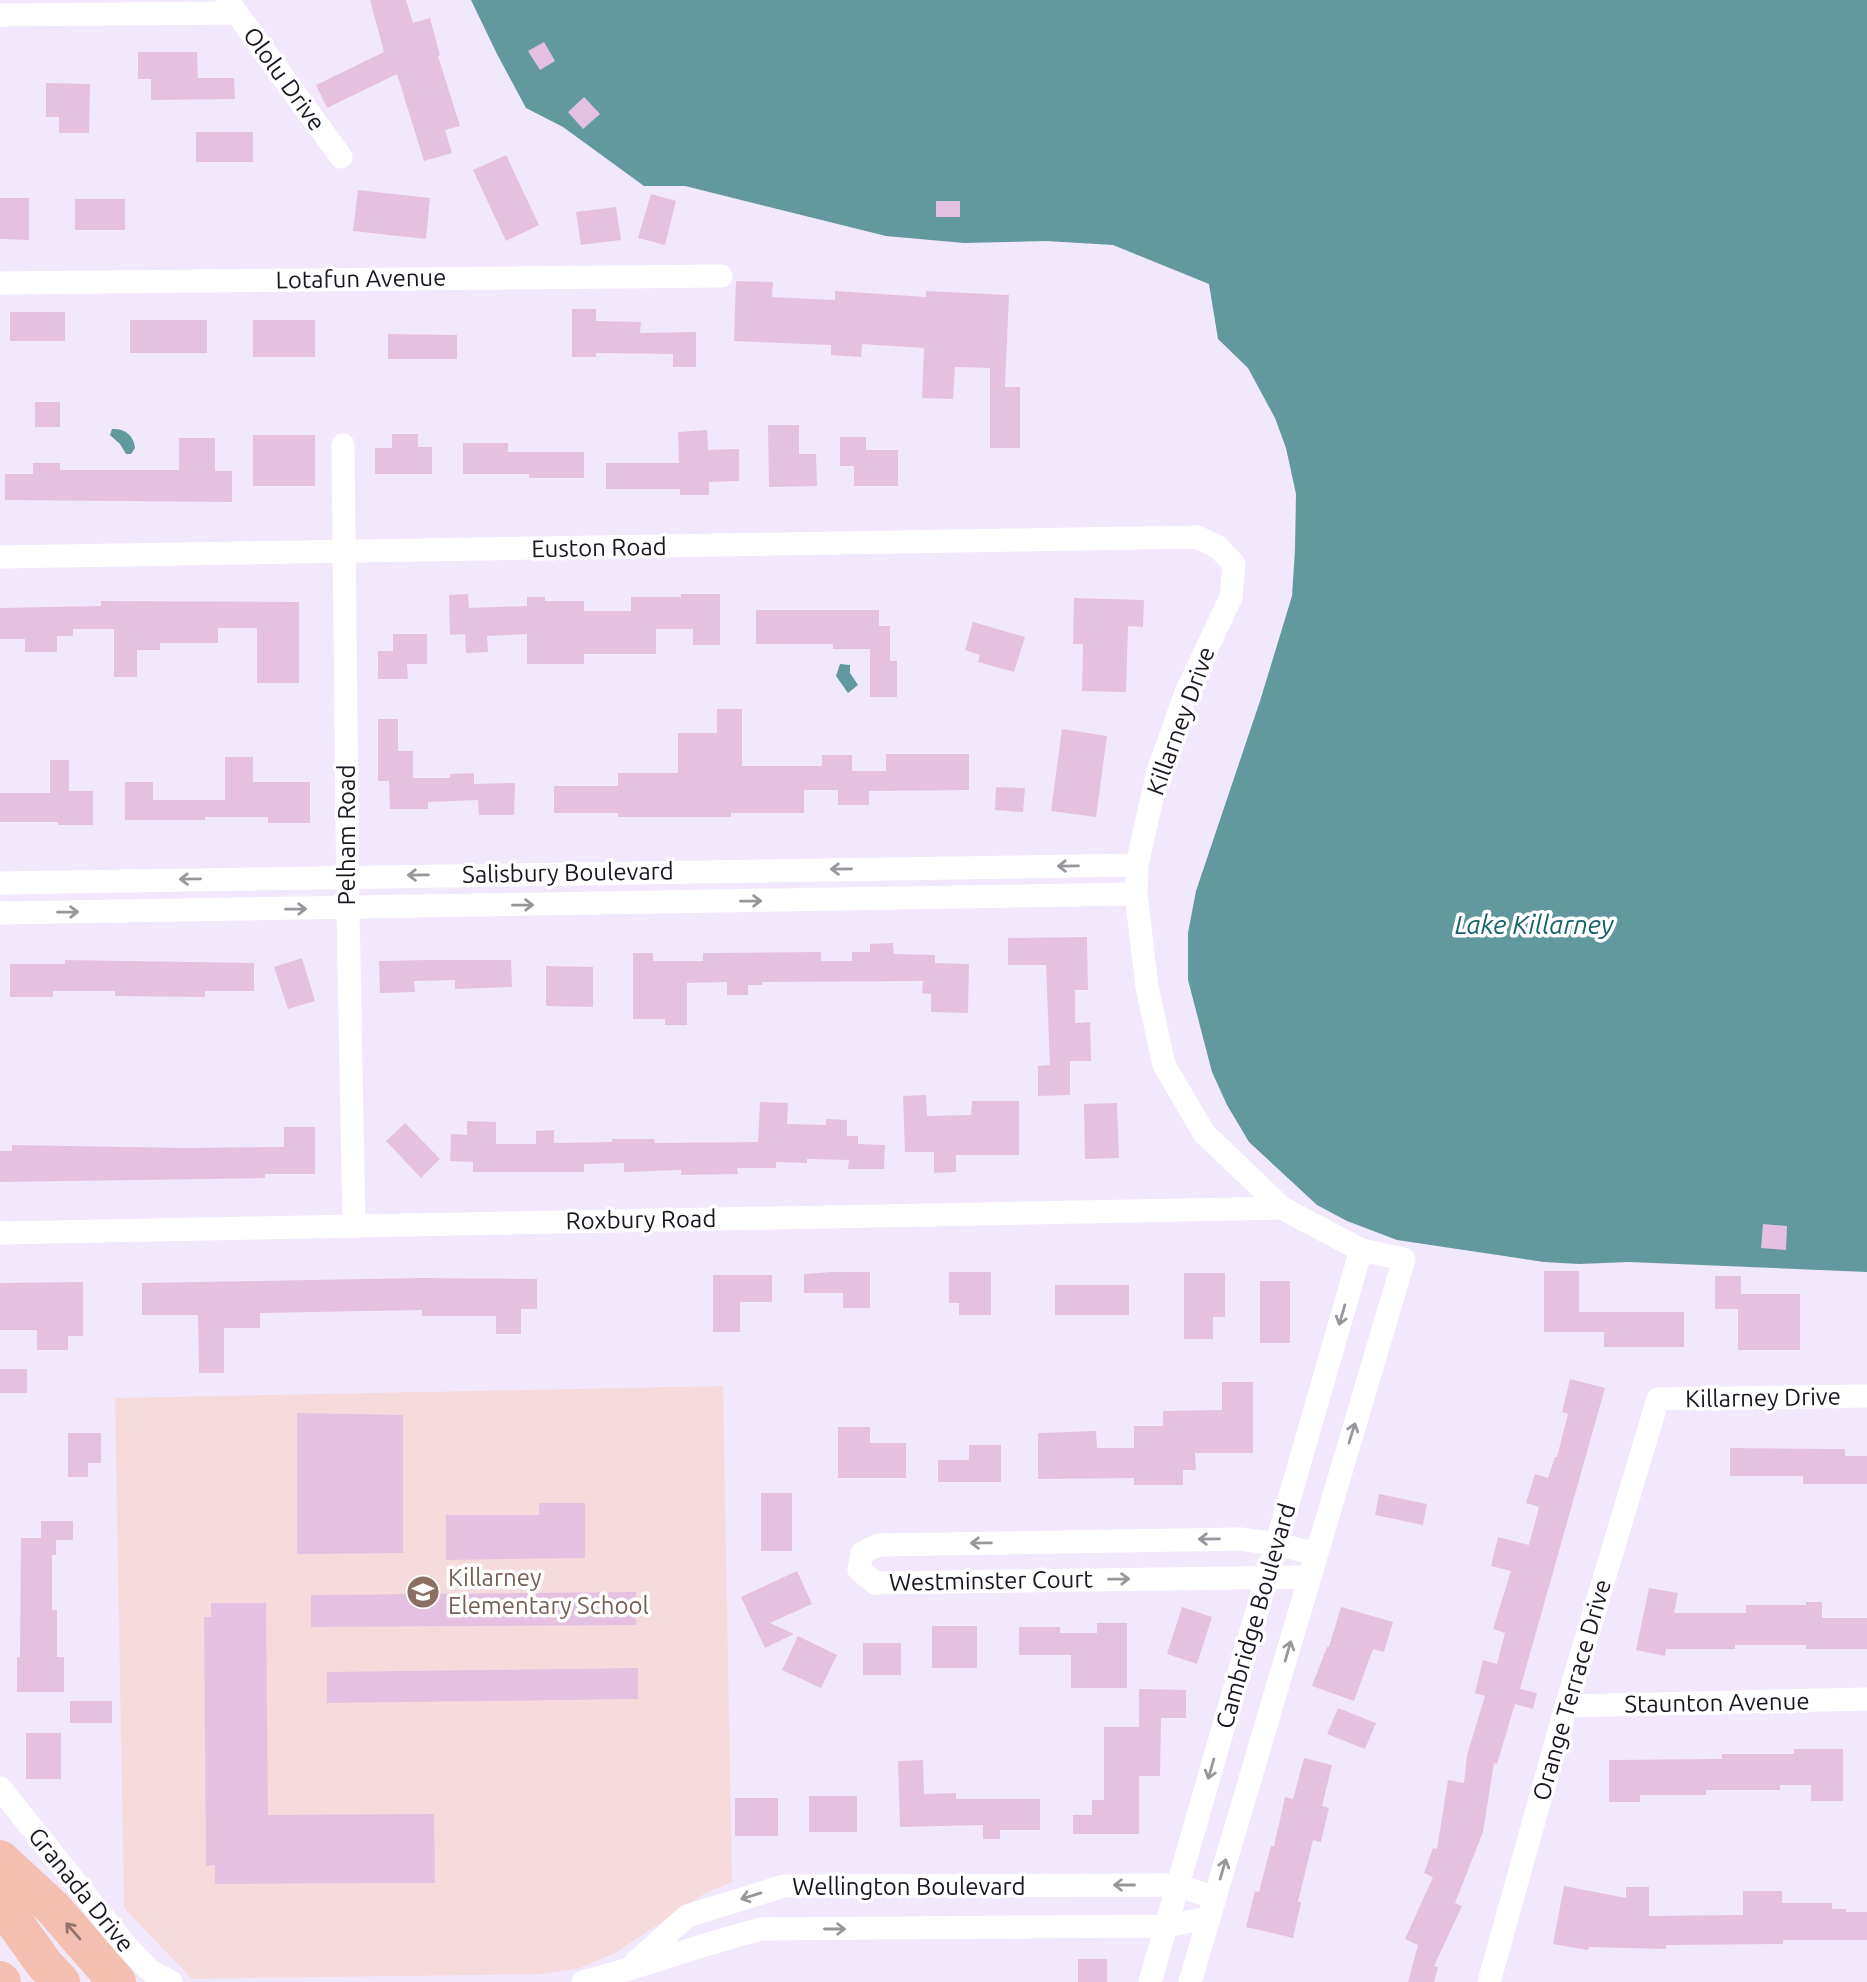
<svg xmlns="http://www.w3.org/2000/svg" width="1867" height="1982" font-family="Ubuntu,sans-serif">
	<style>
		.education { fill: #f6dbdc }
		.water { fill: #62999f }
		.building { fill: #e5c1e1 }
		.lines { fill: none; stroke-linecap: round; stroke-linejoin: round }
		.street { stroke: #fff; stroke-width: 23 }
		.highway { stroke: #f4bfb0; stroke-width: 38 }
		.oneway { stroke: #99969b }
		.oneway2 { stroke: #93736f }
		.labels { text-anchor: middle; stroke-width: 7; stroke-linejoin: round; paint-order: stroke }
		.street-label { font-size: 24px; fill: #1c1620; stroke: #fff }
		.education-label { font-size: 24px; fill: #785e54; stroke: #fff; text-anchor: start }
		.water-label { font-size: 26px; font-style: italic; fill: #166269; stroke: #fff }
	</style>
	<rect width="100%" height="100%" fill="#f2e8fb"/>
	<polygon class="education" points="723,1386 732,1882 704,1894 615,1953 580,1968 543,1974 192,1979 124,1908 115,1398"/>
	<g class="water">
		<polygon points="471,0 1867,0 1867,1272 1629,1262 1579,1264 1544,1262 1397,1240 1347,1221 1317,1205 1249,1142 1227,1105 1212,1072 1188,980 1188,933 1196,891 1260,701 1292,596 1295,550 1296,494 1286,448 1275,418 1248,368 1218,339 1209,284 1113,245 1046,241 964,243 886,236 685,186 644,186 563,127 526,108 497,54"/>
		<path d="M112,429C124,428 134,435 135,448L131,454H126L120,444L110,435Z"/>
		<polygon points="840,664 850,665 850,673 858,685 848,693 836,676"/>
	</g>
	<g class="building">
		<polygon points="370,0 406,0 413,23 430,18 440,55 438,56 460,126 445,130 452,153 424,161 397,74 327,108 316,85 384,52"/>
		<polygon points="544,42 555,61 540,70 528,51"/>
		<polygon points="138,52 197,52 198,78 234,78 235,99 151,100 151,79 138,79"/>
		<polygon points="46,83 90,84 89,133 59,133 59,117 46,117"/>
		<polygon points="584,97 600,114 583,129 568,112"/>
		<rect x="196" y="132" width="57" height="30"/>
		<polygon points="506,155 539,225 506,241 473,170"/>
		<polygon points="358,190 430,198 426,239 353,231"/>
		<polygon points="651,194 676,201 665,245 638,238"/>
		<polygon points="0,198 29,198 29,240 0,239"/>
		<rect x="75" y="199" width="50" height="31"/>
		<rect x="936" y="201" width="24" height="16"/>
		<polygon points="616,207 621,240 581,245 576,212"/>
		<polygon points="736,281 773,282 772,297 835,300 835,291 926,297 926,291 1009,295 1005,387 1020,387 1020,448 990,448 990,368 955,367 953,399 922,398 924,348 862,344 861,357 831,355 831,345 734,341"/>
		<polygon points="572,309 596,309 596,321 641,322 640,333 696,332 696,367 673,367 673,354 596,353 596,357 572,357"/>
		<rect x="10" y="312" width="55" height="29"/>
		<rect x="130" y="320" width="77" height="33"/>
		<rect x="253" y="320" width="62" height="37"/>
		<polygon points="388,334 457,335 457,359 388,359"/>
		<rect x="35" y="402" width="25" height="25"/>
		<polygon points="768,425 799,425 799,454 816,454 817,486 769,487"/>
		<polygon points="707,430 708,450 739,449 739,481 709,482 709,495 680,495 680,489 606,489 606,463 679,463 678,432"/>
		<polygon points="392,434 418,434 418,447 432,447 432,474 375,474 375,448 392,448"/>
		<rect x="253" y="435" width="62" height="51"/>
		<polygon points="840,437 866,437 866,450 898,450 898,486 854,486 854,466 840,466"/>
		<polygon points="179,438 215,438 215,471 232,471 232,502 5,500 5,474 33,474 33,463 60,463 60,470 179,470"/>
		<polygon points="463,443 508,443 508,452 584,452 584,478 529,478 529,474 463,474"/>
		<polygon points="468,594 469,608 527,606 527,597 545,597 545,601 584,601 584,611 631,611 631,597 681,597 681,594 720,594 720,645 693,645 693,629 656,629 656,654 584,654 584,664 527,664 527,634 487,636 488,652 466,653 465,634 450,635 449,595"/>
		<polygon points="1074,598 1144,600 1143,627 1128,626 1126,692 1082,691 1083,644 1073,644"/>
		<polygon points="101,601 299,602 299,683 257,683 257,628 218,628 218,643 160,643 160,650 137,650 137,677 114,677 114,629 73,629 73,636 57,636 57,652 25,652 25,639 0,639 0,608 101,606"/>
		<polygon points="756,610 879,610 879,626 890,626 890,661 897,661 897,697 870,697 870,649 833,649 833,644 756,644"/>
		<polygon points="973,622 1025,637 1014,672 978,662 980,655 965,650"/>
		<polygon points="393,634 427,634 427,664 407,664 408,679 378,679 378,651 393,651"/>
		<polygon points="717,709 742,709 742,766 822,766 822,755 852,755 852,771 886,771 886,754 969,754 969,790 869,791 869,805 838,805 838,790 804,790 804,813 731,813 731,817 618,817 618,813 554,813 554,786 618,786 618,773 678,773 678,733 717,733"/>
		<polygon points="378,719 398,719 398,751 413,751 413,778 450,778 450,774 474,773 474,784 515,783 514,815 479,815 478,800 428,802 428,809 390,809 389,781 378,781"/>
		<polygon points="1062,729 1107,736 1096,817 1051,811"/>
		<polygon points="225,757 253,757 253,782 310,782 310,823 268,823 268,817 205,817 205,820 125,820 125,782 153,782 153,800 225,800"/>
		<polygon points="50,760 69,760 69,791 93,791 93,825 58,825 58,822 0,822 0,793 50,793"/>
		<polygon points="996,787 1025,788 1023,812 995,810"/>
		<polygon points="1087,937 1088,990 1075,990 1075,1023 1090,1022 1091,1061 1070,1061 1070,1095 1038,1096 1038,1066 1050,1065 1046,965 1008,965 1008,938"/>
		<polygon points="893,943 894,954 935,955 935,963 969,964 968,1013 931,1012 931,994 922,993 923,981 762,982 762,985 748,985 748,995 727,995 727,982 687,983 687,1025 665,1025 665,1019 633,1019 633,953 653,953 653,961 703,961 703,953 821,952 821,961 852,961 852,952 870,952 870,944"/>
		<polygon points="302,958 315,1001 288,1009 274,967"/>
		<polygon points="65,960 254,963 254,991 205,991 205,997 115,996 115,991 53,991 53,997 10,997 10,964 65,964"/>
		<polygon points="427,960 511,960 512,987 455,989 455,980 414,981 415,992 380,993 379,961"/>
		<polygon points="546,966 593,967 593,1007 546,1006"/>
		<polygon points="926,1095 927,1116 971,1115 972,1101 1019,1101 1019,1155 956,1155 956,1172 934,1173 934,1152 905,1152 903,1096"/>
		<polygon points="760,1102 788,1103 787,1124 826,1125 826,1119 847,1120 847,1136 858,1136 858,1144 885,1145 884,1169 848,1169 849,1160 807,1159 807,1163 776,1162 776,1168 737,1168 738,1174 681,1175 681,1170 624,1172 624,1163 584,1164 584,1172 473,1172 473,1162 450,1161 451,1134 467,1135 467,1121 496,1122 496,1144 536,1144 536,1131 554,1130 554,1143 612,1142 612,1139 654,1139 655,1143 758,1142"/>
		<polygon points="1117,1103 1119,1158 1085,1159 1084,1104"/>
		<polygon points="405,1123 440,1159 421,1178 386,1141"/>
		<polygon points="284,1127 315,1127 315,1174 265,1174 265,1178 0,1182 0,1151 12,1151 12,1145 186,1148 284,1147"/>
		<polygon points="1763,1224 1787,1226 1786,1250 1761,1248"/>
		<polygon points="1544,1271 1579,1271 1579,1312 1684,1312 1684,1347 1604,1347 1604,1332 1544,1332"/>
		<polygon points="830,1272 870,1272 870,1308 843,1308 843,1293 804,1293 804,1274"/>
		<polygon points="949,1272 991,1272 991,1315 959,1315 959,1303 949,1303"/>
		<polygon points="1184,1273 1225,1273 1225,1317 1213,1317 1213,1339 1184,1339"/>
		<polygon points="713,1275 772,1275 772,1302 740,1302 740,1332 713,1332"/>
		<polygon points="1715,1276 1741,1276 1741,1294 1800,1294 1800,1350 1738,1350 1738,1309 1715,1309"/>
		<polygon points="422,1278 537,1279 537,1309 521,1309 521,1334 496,1334 496,1316 422,1316 422,1310 260,1313 260,1328 224,1328 224,1373 199,1373 198,1315 142,1315 142,1283"/>
		<rect x="1260" y="1281" width="30" height="62"/>
		<polygon points="83,1282 83,1336 68,1336 68,1350 37,1350 37,1330 0,1330 0,1283"/>
		<rect x="1055" y="1285" width="74" height="30"/>
		<rect x="0" y="1369" width="27" height="24"/>
		<polygon points="1570,1379 1605,1388 1520,1689 1537,1693 1533,1709 1515,1704 1497,1764 1494,1763 1483,1832 1455,1903 1462,1906 1434,1966 1438,1967 1434,1982 1408,1982 1418,1945 1405,1939 1433,1877 1424,1873 1433,1848 1437,1849 1448,1780 1464,1783 1467,1755 1485,1696 1475,1693 1483,1660 1497,1664 1505,1633 1493,1629 1511,1571 1491,1566 1498,1537 1529,1545 1539,1507 1526,1503 1535,1474 1548,1478 1555,1457 1557,1457 1568,1414 1562,1412"/>
		<polygon points="1222,1382 1253,1382 1253,1453 1195,1453 1196,1470 1183,1470 1183,1485 1134,1485 1134,1478 1038,1479 1038,1433 1096,1431 1097,1448 1134,1448 1134,1426 1163,1426 1163,1411 1222,1410"/>
		<polygon points="297,1413 403,1415 403,1553 297,1554"/>
		<polygon points="838,1427 870,1427 870,1443 906,1443 906,1478 838,1478"/>
		<polygon points="68,1433 101,1433 101,1463 88,1463 88,1477 68,1477"/>
		<polygon points="969,1445 1001,1445 1001,1482 938,1482 938,1460 969,1460"/>
		<polygon points="1730,1448 1845,1449 1845,1456 1867,1456 1867,1484 1803,1484 1803,1476 1730,1476"/>
		<rect x="761" y="1493" width="31" height="58"/>
		<polygon points="1379,1494 1427,1504 1423,1525 1375,1515"/>
		<polygon points="539,1503 585,1503 585,1558 446,1560 446,1515 539,1515"/>
		<polygon points="41,1521 73,1521 73,1540 56,1540 56,1555 52,1555 52,1610 57,1610 57,1657 64,1657 64,1692 17,1692 17,1657 20,1657 21,1538 41,1538"/>
		<polygon points="797,1571 812,1604 770,1623 794,1634 765,1648 741,1597"/>
		<polygon points="1649,1588 1678,1593 1674,1613 1746,1613 1746,1605 1806,1605 1806,1602 1822,1602 1822,1618 1867,1618 1867,1649 1806,1649 1806,1645 1735,1645 1735,1649 1666,1649 1665,1656 1636,1650"/>
		<polygon points="636,1592 636,1625 311,1627 311,1595"/>
		<polygon points="211,1603 266,1603 268,1815 434,1814 435,1883 215,1884 215,1865 206,1866 204,1617 211,1617"/>
		<polygon points="1182,1607 1212,1617 1197,1664 1167,1654"/>
		<polygon points="1341,1607 1393,1622 1384,1652 1373,1649 1354,1701 1312,1686 1327,1647 1329,1647"/>
		<polygon points="1097,1623 1127,1623 1127,1688 1071,1688 1071,1655 1019,1655 1019,1627 1060,1627 1060,1633 1097,1633"/>
		<rect x="932" y="1626" width="45" height="42"/>
		<polygon points="798,1636 837,1655 821,1688 782,1670"/>
		<rect x="863" y="1643" width="38" height="32"/>
		<polygon points="638,1668 638,1699 327,1703 327,1672"/>
		<polygon points="1139,1689 1186,1690 1186,1718 1161,1718 1160,1776 1139,1776 1139,1834 1073,1834 1073,1815 1092,1815 1092,1800 1104,1800 1104,1727 1139,1727"/>
		<rect x="70" y="1701" width="42" height="22"/>
		<polygon points="1338,1708 1376,1723 1365,1749 1327,1734"/>
		<rect x="26" y="1733" width="35" height="46"/>
		<polygon points="1794,1749 1843,1749 1843,1801 1811,1801 1811,1785 1780,1785 1780,1790 1706,1790 1706,1795 1640,1795 1640,1802 1609,1802 1609,1760 1722,1759 1722,1754 1794,1754"/>
		<polygon points="1304,1758 1332,1765 1322,1806 1329,1808 1321,1842 1313,1840 1298,1902 1301,1902 1293,1938 1246,1927 1255,1891 1259,1892 1271,1846 1274,1846 1285,1797 1293,1799"/>
		<polygon points="923,1760 924,1794 956,1793 956,1799 1040,1799 1040,1830 1000,1830 1000,1839 983,1839 983,1825 900,1827 898,1761"/>
		<rect x="809" y="1796" width="48" height="36"/>
		<rect x="735" y="1798" width="43" height="38"/>
		<polygon points="1564,1886 1626,1898 1626,1887 1649,1887 1649,1916 1743,1915 1743,1891 1782,1891 1782,1903 1832,1903 1832,1909 1846,1909 1846,1912 1867,1912 1867,1940 1783,1940 1783,1944 1666,1945 1666,1949 1589,1947 1588,1950 1553,1944"/>
		<rect x="1078" y="1959" width="29" height="23"/>
	</g>
	<g class="lines">
		<g class="street">
			<polyline points="228,1 341,157"/>
			<polyline points="0,15 236,13"/>
			<polyline points="0,283 721,276"/>
			<polyline points="343,445 348,908 354,1226"/>
			<polyline points="0,557 1197,537 1218,547 1234,564 1231,597 1186,693 1158,771 1137,865 1136,894 1147,987 1164,1065 1204,1133 1282,1208 1361,1250 1404,1259 1190,1982"/>
			<polyline points="0,883 1137,865"/>
			<polyline points="0,913 1136,894"/>
			<polyline points="0,1233 1282,1208"/>
			<polyline points="1310,1577 875,1583 859,1570 862,1553 878,1545 1240,1539 1277,1544 1316,1554"/>
			<polyline points="1566,1706 1867,1699"/>
			<polyline points="0,1788 123,1942 149,1970 171,1982"/>
			<polyline points="635,1963 687,1916 784,1886 1178,1885 1214,1898"/>
			<path d="M583,1982C644,1966 702,1944 762,1929L1166,1926L1209,1918"/>
			<polyline points="1150,1982 1361,1250"/>
			<polyline points="1489,1982 1566,1706 1658,1399 1867,1396"/>
		</g>
		<g class="highway">
			<polyline points="0,1859 53,1908 117,1982"/>
			<polyline points="0,1902 45,1965 61,1982"/>
			<polyline points="0,1980 2,1982"/>
		</g>
	</g>
	<defs><path id="oneway-shaft" d="M-6 0H5M1.5-3L5.5 0L1.5 3" fill="none" stroke-width="1.6" stroke-linecap="round" stroke-linejoin="round" transform="scale(1.75)"/></defs>
	<g class="oneway">
		<use href="#oneway-shaft" transform="translate(1068 866) rotate(179)"/>
		<use href="#oneway-shaft" transform="translate(841 869) rotate(179)"/>
		<use href="#oneway-shaft" transform="translate(418 875) rotate(179)"/>
		<use href="#oneway-shaft" transform="translate(190 879) rotate(179)"/>
		<use href="#oneway-shaft" transform="translate(751 901) rotate(-1)"/>
		<use href="#oneway-shaft" transform="translate(523 905) rotate(-1)"/>
		<use href="#oneway-shaft" transform="translate(296 909) rotate(-1)"/>
		<use href="#oneway-shaft" transform="translate(68 912) rotate(-1)"/>
		<use href="#oneway-shaft" transform="translate(1342 1315) rotate(106)"/>
		<use href="#oneway-shaft" transform="translate(1352 1433) rotate(-73)"/>
		<use href="#oneway-shaft" transform="translate(1209 1539) rotate(179)"/>
		<use href="#oneway-shaft" transform="translate(981 1543) rotate(179)"/>
		<use href="#oneway-shaft" transform="translate(1119 1579) rotate(-1)"/>
		<use href="#oneway-shaft" transform="translate(1288 1651) rotate(-74)"/>
		<use href="#oneway-shaft" transform="translate(1211 1769) rotate(106)"/>
		<use href="#oneway-shaft" transform="translate(1223 1869) rotate(-74)"/>
		<use href="#oneway-shaft" transform="translate(1124 1885) rotate(180)"/>
		<use href="#oneway-shaft" transform="translate(751 1896) rotate(163)"/>
		<use href="#oneway-shaft" transform="translate(835 1929)"/>
	</g>
	<use class="oneway2" href="#oneway-shaft" transform="translate(73 1931) rotate(-131)"/>
	<defs>
		<symbol id="school-disc" viewBox="-11 -11 22 22"><circle r="9.5" fill="#8d6e63" stroke="#fff"/><path d="M0-5L7-2L0 1L-7-2ZM-4 1L0 2.5L4 1V4Q0 6-4 4Z" fill="#fff"/></symbol>
	</defs>
	<g fill-rule="evenodd">
		<use href="#school-disc" x="404" y="1573" width="38" height="38"/>
	</g>
	<g class="labels">
		<g class="street-label">
			<text transform="translate(284 79) rotate(54)" y="8">Ololu Drive</text>
			<text transform="translate(361 279) rotate(-1)" y="8">Lotafun Avenue</text>
			<text transform="translate(599 548) rotate(-1)" y="8">Euston Road</text>
			<text transform="translate(1181 721) rotate(-70)" y="8">Killarney Drive</text>
			<text transform="translate(347 835) rotate(-90)" y="8">Pelham Road</text>
			<text transform="translate(568 873) rotate(-1)" y="8">Salisbury Boulevard</text>
			<text transform="translate(641 1220) rotate(-1)" y="8">Roxbury Road</text>
			<text transform="translate(1763 1398) rotate(-1)" y="8">Killarney Drive</text>
			<text transform="translate(991 1581) rotate(-1)" y="8">Westminster Court</text>
			<text transform="translate(1256 1616) rotate(-74)" y="8">Cambridge Boulevard</text>
			<text transform="translate(1572 1690) rotate(-74)" y="8">Orange Terrace Drive</text>
			<text transform="translate(1717 1703) rotate(-1)" y="8">Staunton Avenue</text>
			<text x="909" y="1895">Wellington Boulevard</text>
			<text transform="translate(81 1890) rotate(51)" y="8">Granada Drive</text>
		</g>
		<g class="education-label">
			<text x="448" y="1586">Killarney<tspan x="448" dy="28">Elementary School</tspan></text>
		</g>
		<g class="water-label">
			<text x="1534" y="934">Lake Killarney</text>
		</g>
	</g>
</svg>
